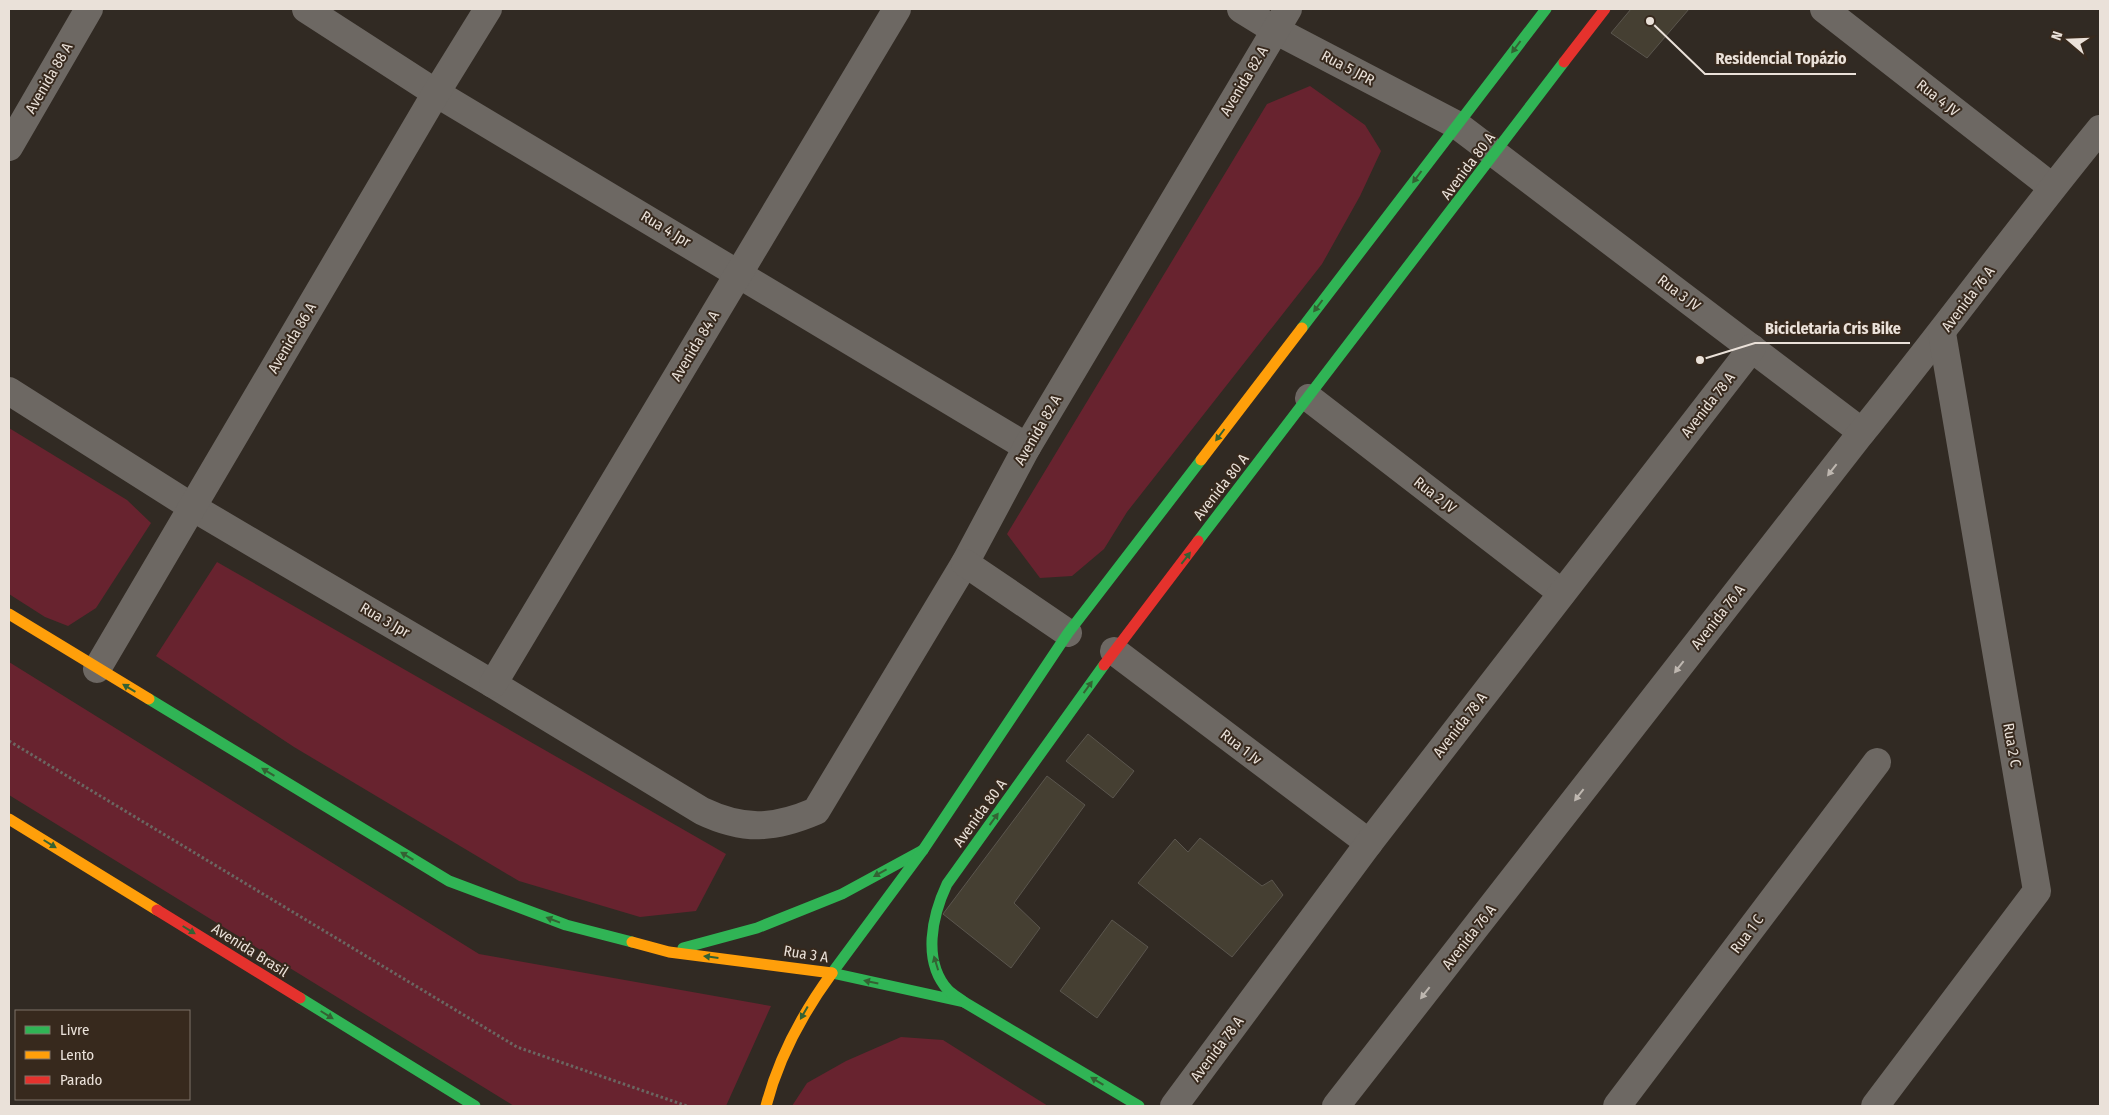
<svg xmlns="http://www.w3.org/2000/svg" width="2109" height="1115" font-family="'Fira Sans Condensed',sans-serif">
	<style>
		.green { fill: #68232f }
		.building { fill: #453f32; stroke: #5b564e }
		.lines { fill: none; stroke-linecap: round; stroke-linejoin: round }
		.path { stroke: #6b6661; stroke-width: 3; stroke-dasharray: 2.5 2.5; stroke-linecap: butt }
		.street { stroke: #6d6863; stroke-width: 28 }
		.fast { stroke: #30b455; stroke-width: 11 }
		.slow { stroke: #ff9f0a; stroke-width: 11 }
		.jam { stroke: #e5322d; stroke-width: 11 }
		.oneway { fill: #346133 }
		.oneway2 { fill: #beb7b0 }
		.labels { text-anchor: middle; stroke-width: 4; stroke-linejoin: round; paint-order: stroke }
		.street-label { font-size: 15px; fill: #eae1d9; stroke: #37291d }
		.leader { fill: none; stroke: #eae1d9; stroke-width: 2 }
		.callout-dot { fill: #eae1d9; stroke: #37291d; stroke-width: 2 }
		.callout-label { font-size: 16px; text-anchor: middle; font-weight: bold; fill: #eae1d9; stroke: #37291d; stroke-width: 4; stroke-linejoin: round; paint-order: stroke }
	</style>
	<rect width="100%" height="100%" fill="#312a23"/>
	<g class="green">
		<polygon points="1310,86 1365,125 1381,151 1360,196 1322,264 1127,512 1104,549 1072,576 1040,578 1007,534 1267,104"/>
		<polygon points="9,428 127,500 151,523 96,608 68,626 45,617 9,594"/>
		<polygon points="217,562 726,854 696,911 640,917 519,881 294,747 156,656"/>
		<polygon points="9,662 479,954 771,1006 726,1106 514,1106 9,795"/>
		<polygon points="901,1037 943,1040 1048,1106 792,1106 807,1083 846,1061"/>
	</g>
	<g class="building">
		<polygon points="1631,9 1689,9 1647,58 1611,33"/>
		<polygon points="1088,734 1134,771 1113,798 1066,761"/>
		<polygon points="1047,776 1085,805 1014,903 1040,928 1011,968 943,914"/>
		<polygon points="1200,838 1262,886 1272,880 1283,895 1232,957 1138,883 1175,839 1188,852"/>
		<polygon points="1112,920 1148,947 1097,1018 1060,991"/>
	</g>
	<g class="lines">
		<polyline class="path" points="9,741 517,1047 687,1106"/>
		<g class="street">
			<polyline points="306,9 436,93 1027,447"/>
			<polyline points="1241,9 1275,30 1457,125 1862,432"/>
			<polyline points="1824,9 2052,187"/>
			<polyline points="9,147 89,9"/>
			<path d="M9,391L192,507L493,684L702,811C744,831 774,829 816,811L965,563L1027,447L1288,9"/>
			<polyline points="1309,398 1562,593"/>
			<polyline points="965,563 1068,633"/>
			<polyline points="1114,651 1369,843"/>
			<polyline points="97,669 436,93 488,9"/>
			<polyline points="493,684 897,9"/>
			<polyline points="1174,1106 1369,843 1752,348"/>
			<path d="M1336,1106L1862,432C1943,332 2019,228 2100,129"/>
			<polyline points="1617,1106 1877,762"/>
			<polyline points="1875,1106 2037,891 1942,333"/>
		</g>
		<g class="fast">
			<polyline points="1302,328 1546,9"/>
			<polyline points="1198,541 1564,62"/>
			<polyline points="149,699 449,881 566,925 632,942"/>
			<polyline points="683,948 757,928 842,894 923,850"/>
			<polyline points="832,973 923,850 1068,633 1201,460"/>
			<polyline points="832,973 964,1002 1139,1106"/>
			<polyline points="300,998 475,1106"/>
			<path d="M964,1002C959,998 953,995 948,990C922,961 932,916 947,884L1104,665"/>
		</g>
		<g class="slow">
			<polyline points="1201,460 1302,328"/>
			<polyline points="9,614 149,699"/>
			<polyline points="9,819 157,910"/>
			<polyline points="632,942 669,952 832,973"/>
			<path d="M766,1106C779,1056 802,1014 832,973"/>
		</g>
		<g class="jam">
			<polyline points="1564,62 1605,9"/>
			<polyline points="1104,665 1198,541"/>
			<polyline points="157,910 300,998"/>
		</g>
	</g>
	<defs><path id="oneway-solid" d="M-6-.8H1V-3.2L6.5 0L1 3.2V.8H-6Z" transform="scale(1.25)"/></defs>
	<g class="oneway">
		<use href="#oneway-solid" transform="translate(1516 47) rotate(127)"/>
		<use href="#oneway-solid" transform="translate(1417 177) rotate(127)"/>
		<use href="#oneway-solid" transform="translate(1318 306) rotate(127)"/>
		<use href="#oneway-solid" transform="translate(1220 435) rotate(127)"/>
		<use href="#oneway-solid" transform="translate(1186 558) rotate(-52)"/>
		<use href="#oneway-solid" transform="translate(1088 687) rotate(-54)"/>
		<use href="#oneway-solid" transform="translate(129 688) rotate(-149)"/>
		<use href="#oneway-solid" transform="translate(268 772) rotate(-149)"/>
		<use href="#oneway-solid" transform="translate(994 819) rotate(-54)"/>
		<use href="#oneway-solid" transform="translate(50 844) rotate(32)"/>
		<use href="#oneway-solid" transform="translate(407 856) rotate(-149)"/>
		<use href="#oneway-solid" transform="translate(880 873) rotate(151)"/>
		<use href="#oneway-solid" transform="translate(553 920) rotate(-159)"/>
		<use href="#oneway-solid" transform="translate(189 930) rotate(32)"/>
		<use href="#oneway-solid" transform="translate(711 957) rotate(-173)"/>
		<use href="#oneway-solid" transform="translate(936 963) rotate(-107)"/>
		<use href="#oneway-solid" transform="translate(871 982) rotate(-168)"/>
		<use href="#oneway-solid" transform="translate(804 1013) rotate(120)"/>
		<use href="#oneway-solid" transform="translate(327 1015) rotate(32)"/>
		<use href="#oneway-solid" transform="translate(1097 1081) rotate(-149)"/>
	</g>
	<g class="oneway2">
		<use href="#oneway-solid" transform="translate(1832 470) rotate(128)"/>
		<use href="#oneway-solid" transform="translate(1679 667) rotate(128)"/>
		<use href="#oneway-solid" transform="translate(1579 795) rotate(128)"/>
		<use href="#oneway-solid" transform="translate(1425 993) rotate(128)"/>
	</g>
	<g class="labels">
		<g class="street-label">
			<text transform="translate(1348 68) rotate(28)" y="5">Rua 5 JPR</text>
			<text transform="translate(49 78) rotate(-60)" y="5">Avenida 88 A</text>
			<text transform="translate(1244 81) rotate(-59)" y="5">Avenida 82 A</text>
			<text transform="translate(1938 98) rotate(38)" y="5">Rua 4 JV</text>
			<text transform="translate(1468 166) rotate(-53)" y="5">Avenida 80 A</text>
			<text transform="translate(666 229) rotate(31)" y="5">Rua 4 Jpr</text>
			<text transform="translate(1679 293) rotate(37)" y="5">Rua 3 JV</text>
			<text transform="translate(1968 299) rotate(-53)" y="5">Avenida 76 A</text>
			<text transform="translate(292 338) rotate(-59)" y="5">Avenida 86 A</text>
			<text transform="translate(695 346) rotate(-59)" y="5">Avenida 84 A</text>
			<text transform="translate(1708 405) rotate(-52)" y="5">Avenida 78 A</text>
			<text transform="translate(1038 430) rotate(-60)" y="5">Avenida 82 A</text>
			<text transform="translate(1221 487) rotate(-52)" y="5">Avenida 80 A</text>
			<text transform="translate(1435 495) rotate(38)" y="5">Rua 2 JV</text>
			<text transform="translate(1718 617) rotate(-52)" y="5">Avenida 76 A</text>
			<text transform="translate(385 620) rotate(30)" y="5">Rua 3 Jpr</text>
			<text transform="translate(1460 725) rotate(-52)" y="5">Avenida 78 A</text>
			<text transform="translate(2012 745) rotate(80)" y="5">Rua 2 C</text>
			<text transform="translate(1241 747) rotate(37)" y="5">Rua 1 Jv</text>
			<text transform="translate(980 813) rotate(-54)" y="5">Avenida 80 A</text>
			<text transform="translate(1747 934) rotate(-53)" y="5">Rua 1 C</text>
			<text transform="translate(1469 937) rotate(-52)" y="5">Avenida 76 A</text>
			<text transform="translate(250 950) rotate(32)" y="5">Avenida Brasil</text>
			<text transform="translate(806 954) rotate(9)" y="5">Rua 3 A</text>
			<text transform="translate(1217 1049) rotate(-53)" y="5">Avenida 78 A</text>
		</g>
	</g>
	<path class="leader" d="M1650 21L1705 74H1856M1700 360L1755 343H1910"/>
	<g class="callout-dot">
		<circle cx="1650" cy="21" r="5"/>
		<circle cx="1700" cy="360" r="5"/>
	</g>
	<g class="callout-label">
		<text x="1781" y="64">Residencial Topázio</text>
		<text x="1833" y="334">Bicicletaria Cris Bike</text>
	</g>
	<rect width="2109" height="1115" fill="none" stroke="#eae1d9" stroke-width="20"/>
	<rect x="15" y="1010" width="175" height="90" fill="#37291d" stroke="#7f7368"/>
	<rect x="25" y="1026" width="25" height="8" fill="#30b455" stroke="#7f7368"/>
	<text x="60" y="1035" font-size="15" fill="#eae1d9">Livre</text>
	<rect x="25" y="1051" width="25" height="8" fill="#ff9f0a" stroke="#7f7368"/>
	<text x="60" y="1060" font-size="15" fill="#eae1d9">Lento</text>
	<rect x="25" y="1076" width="25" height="8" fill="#e5322d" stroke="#7f7368"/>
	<text x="60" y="1085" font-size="15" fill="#eae1d9">Parado</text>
	<g transform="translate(2069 40) rotate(289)" stroke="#37291d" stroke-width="4" paint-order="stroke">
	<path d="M0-4L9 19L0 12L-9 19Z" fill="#eae1d9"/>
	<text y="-8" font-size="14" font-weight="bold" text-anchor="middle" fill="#eae1d9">N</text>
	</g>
</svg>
